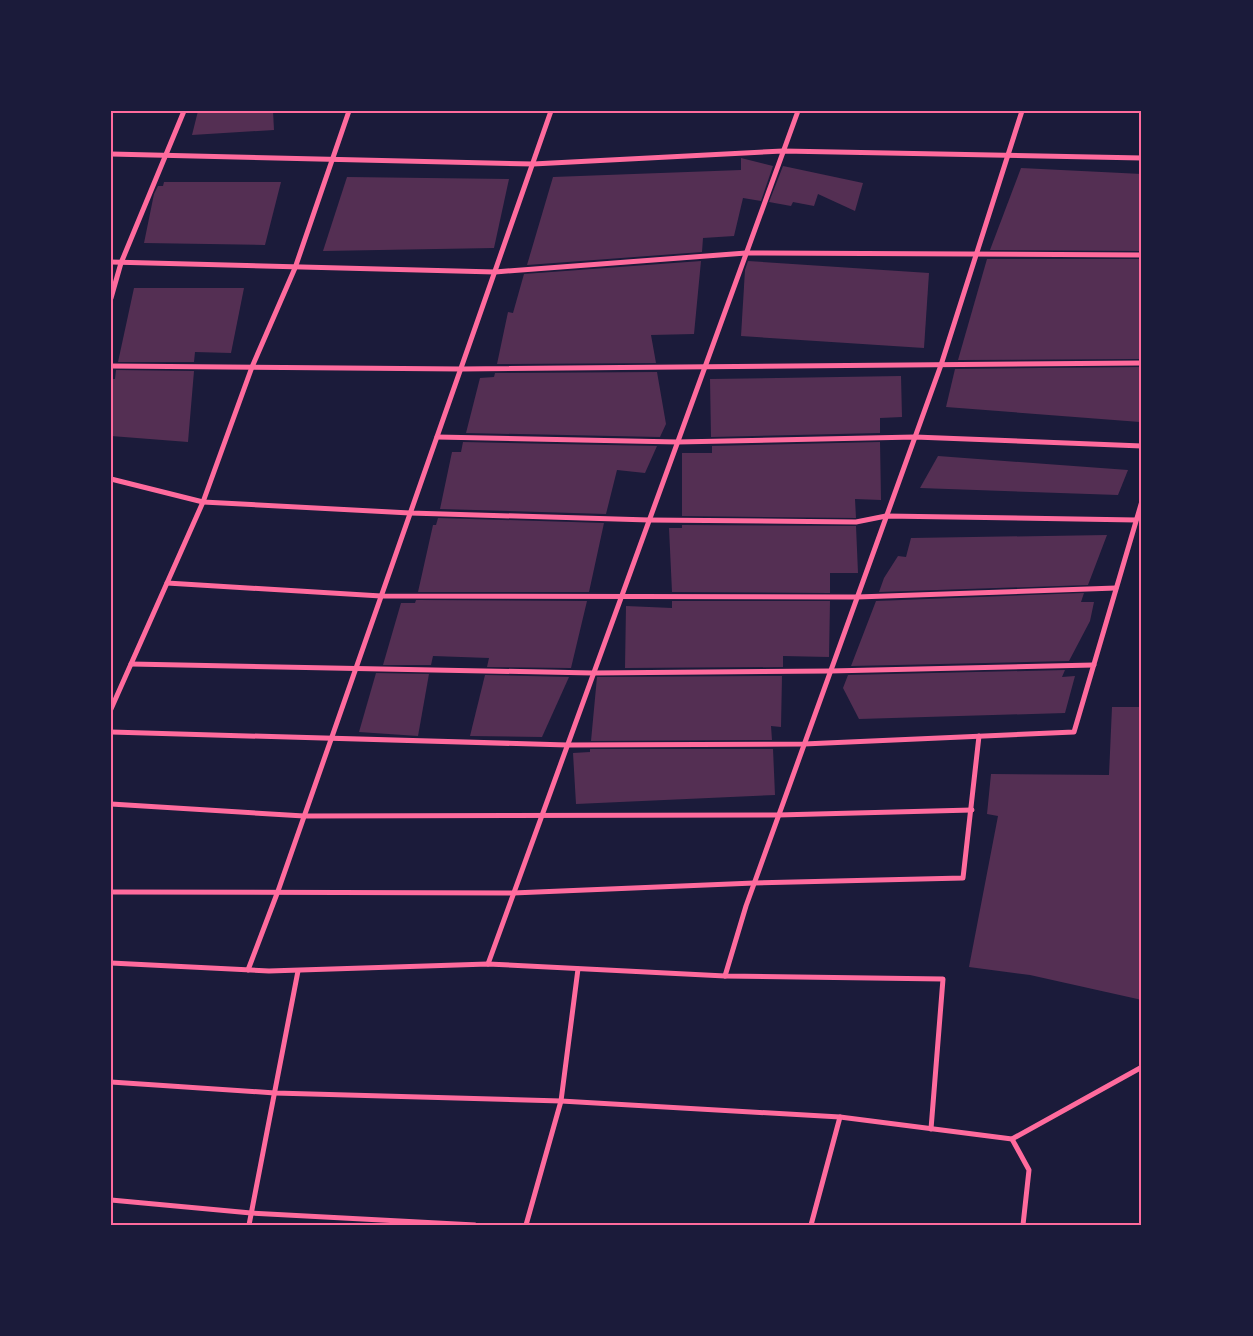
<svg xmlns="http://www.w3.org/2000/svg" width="1253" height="1336" font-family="Figtree,sans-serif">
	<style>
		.building { fill: #542f53 }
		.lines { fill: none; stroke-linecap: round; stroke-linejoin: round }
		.minor { stroke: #ff6b9d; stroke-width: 5 }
		.neatline { fill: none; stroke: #ff6b9d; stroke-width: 2 }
	</style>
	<rect width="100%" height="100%" fill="#1b1b3a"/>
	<g class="building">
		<polygon points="198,111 273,111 274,130 192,135"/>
		<polygon points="741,158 773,166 761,201 743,198 734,236 703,238 702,252 527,265 553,177 741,170"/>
		<polygon points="783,166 863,183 855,211 818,194 814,206 793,202 791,206 769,202"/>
		<polygon points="1021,168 1142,174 1142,251 990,250"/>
		<polygon points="347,177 509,179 494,248 323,251"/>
		<polygon points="164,182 281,182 265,245 144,243 154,194 158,186 163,186"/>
		<polygon points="987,259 1142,259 1142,359 958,360"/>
		<polygon points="701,261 694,334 651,335 656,363 497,364 508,312 513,313 524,274"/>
		<polygon points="748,261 929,273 924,348 741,336 745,270"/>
		<polygon points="134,288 244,288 231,353 195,352 194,362 118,362"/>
		<polygon points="1142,367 1142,411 1140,422 946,407 955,369"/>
		<polygon points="116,370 194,371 188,442 111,436 111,379 115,379"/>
		<polygon points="657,372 666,424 660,437 466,433 480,378 494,377 495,373"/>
		<polygon points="901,376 902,417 880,418 880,433 711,437 710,379"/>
		<polygon points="463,442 657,446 645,473 617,470 606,514 440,509 452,452 461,452"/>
		<polygon points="880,442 881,500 855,499 856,518 682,516 682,453 712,453 712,446"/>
		<polygon points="938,456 1128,470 1118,495 920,488"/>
		<polygon points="438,518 604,523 589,592 418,592 433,525 436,525"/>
		<polygon points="682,525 856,526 858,573 830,573 830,593 672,592 669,528 682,528"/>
		<polygon points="1107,535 1088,585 879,592 884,578 898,556 906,557 911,538"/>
		<polygon points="1084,593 1081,602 1094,602 1090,621 1069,661 851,666 876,601"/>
		<polygon points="416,600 587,601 571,668 487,667 489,658 433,656 431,665 383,665 401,603 415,603"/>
		<polygon points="672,601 830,601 829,657 783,656 783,667 625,668 626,606 672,608"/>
		<polygon points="1065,670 1062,677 1075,676 1065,713 859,719 843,688 848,675"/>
		<polygon points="376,673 429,674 418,736 359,732"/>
		<polygon points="485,675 569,677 542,737 470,736"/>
		<polygon points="782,676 781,727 771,726 772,740 591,741 597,677"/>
		<polygon points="1112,707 1142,707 1142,1000 1030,975 969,967 998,816 987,814 991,774 1109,775"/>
		<polygon points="590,749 773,749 775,795 576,804 573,753 590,752"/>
	</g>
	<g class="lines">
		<g class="minor">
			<polyline points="111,154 533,164 783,151 1142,158"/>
			<polyline points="111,262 495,272 746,253 1142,255"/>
			<polyline points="111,298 121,263 184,111"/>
			<polyline points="111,366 461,369 1142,363"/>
			<polyline points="437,437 677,442 915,437 1142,446"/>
			<polyline points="111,479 203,502 410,513 649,520 856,522 886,516 1136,520"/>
			<polyline points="167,583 381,596 857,597 1116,588"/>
			<polyline points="131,664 593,673 830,671 1094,665"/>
			<polyline points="111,709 203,502 252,367 295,268 349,111"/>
			<polyline points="111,732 567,745 804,744 1074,732 1142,501"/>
			<polyline points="111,804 304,816 778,815 972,810"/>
			<polyline points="111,892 513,893 754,883 963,878 979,736"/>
			<polyline points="111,963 269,971 488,964 725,976 943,979 931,1129"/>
			<polyline points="488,964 798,111"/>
			<polyline points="248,970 278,891 551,111"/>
			<polyline points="725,976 746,906 941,365 1022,111"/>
			<polyline points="111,1082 275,1093 561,1101 840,1117 1012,1139 1142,1067"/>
			<polyline points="1012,1139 1029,1170 1023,1225"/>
			<polyline points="111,1200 251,1213 475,1225"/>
			<polyline points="249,1225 298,971"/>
			<polyline points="526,1225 561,1101 578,969"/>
			<polyline points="811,1225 840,1117"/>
		</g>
	</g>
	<rect width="1253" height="1336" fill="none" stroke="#1b1b3a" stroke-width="225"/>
	<rect x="112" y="112" width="1028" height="1112" class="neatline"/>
</svg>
